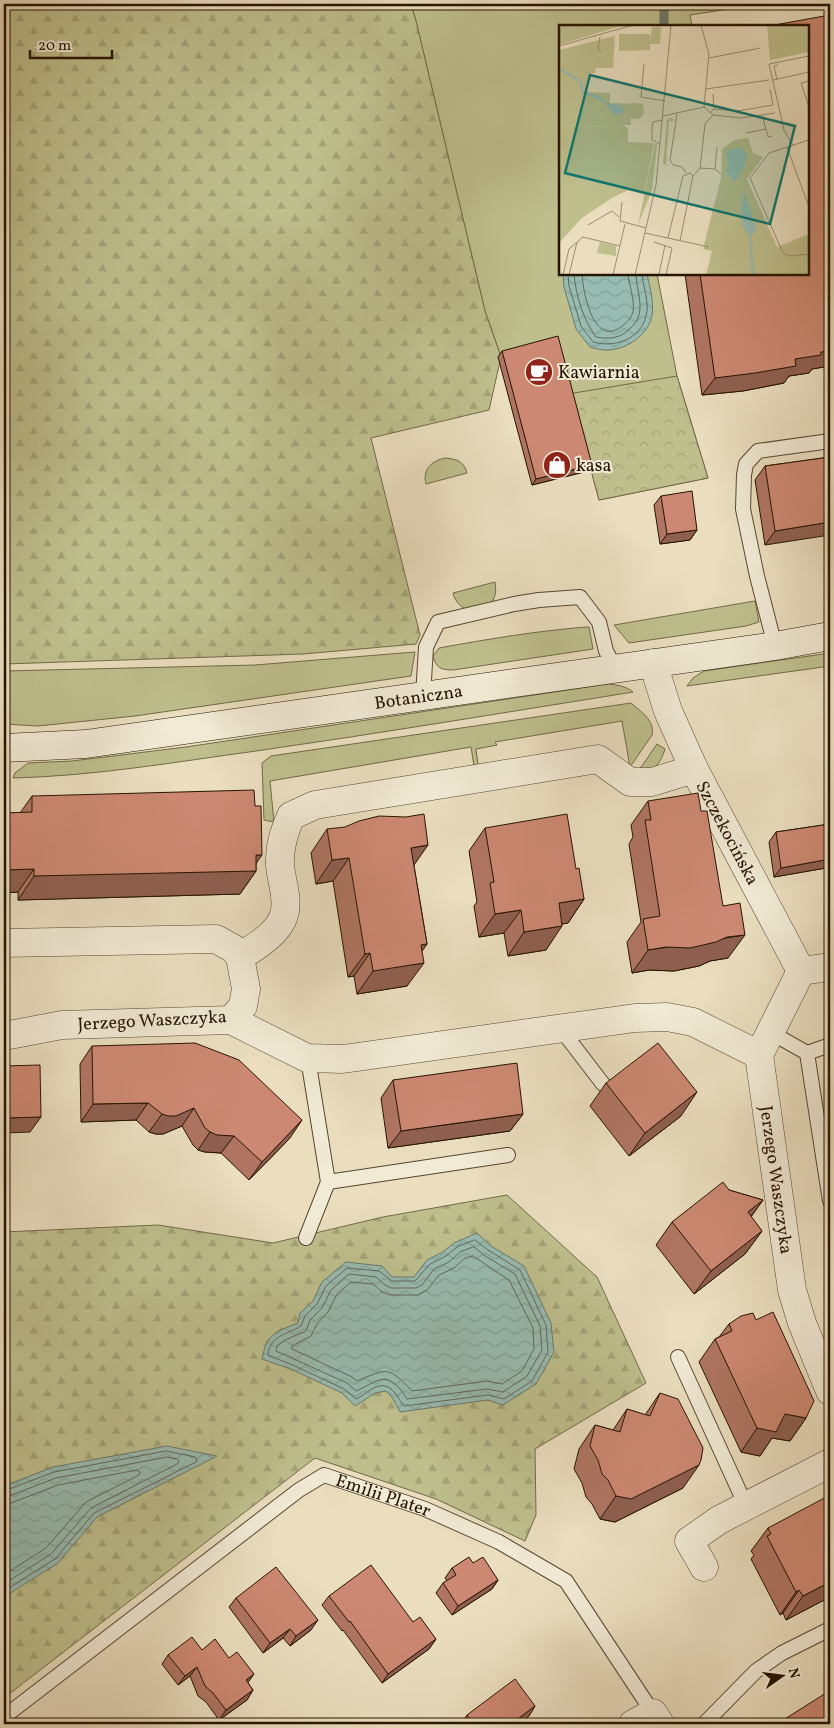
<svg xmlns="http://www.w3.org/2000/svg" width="834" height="1728" font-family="Vollkorn,serif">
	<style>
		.green { fill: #bebf8d; stroke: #726a46 }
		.forest { fill: url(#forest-firs); stroke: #726a46 }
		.park { fill: url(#park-crowns); stroke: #726a46 }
		.water { fill: url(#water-waves); stroke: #6b796b }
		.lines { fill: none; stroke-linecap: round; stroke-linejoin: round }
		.shore { stroke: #606859; stroke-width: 1 }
		.stream { stroke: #6b796b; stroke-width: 9 }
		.service-casing { stroke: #584630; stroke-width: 16 }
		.minor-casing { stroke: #584630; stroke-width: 29 }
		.secondary-casing { stroke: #271400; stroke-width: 29 }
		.service { stroke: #f1ead5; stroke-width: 14 }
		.minor { stroke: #f1ead5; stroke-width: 28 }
		.secondary { stroke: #f1ead5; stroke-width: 28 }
		.wall { fill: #af7562; stroke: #271400 }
		.shaded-wall { fill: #8f5f50; stroke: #271400 }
		.building { fill: #cc8872; stroke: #271400 }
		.labels { text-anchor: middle; stroke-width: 4; stroke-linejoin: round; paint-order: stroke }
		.poi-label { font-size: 18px; fill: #271400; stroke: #f1ead5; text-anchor: start }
		.street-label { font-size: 18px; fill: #271400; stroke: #f1ead5 }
		.inset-river { fill: none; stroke: #98bcb2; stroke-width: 2.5 }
		.inset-road { fill: none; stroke: #9c8d73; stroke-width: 1 }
		.view { fill: #0f766e; fill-opacity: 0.15; stroke: #0f766e; stroke-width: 2.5 }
		.inset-edge { fill: none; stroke: #271400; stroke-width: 2.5 }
	</style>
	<defs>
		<pattern id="forest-firs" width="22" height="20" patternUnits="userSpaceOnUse" patternTransform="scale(1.25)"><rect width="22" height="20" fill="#bebf8d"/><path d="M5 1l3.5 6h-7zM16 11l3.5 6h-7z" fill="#a3a378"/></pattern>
		<pattern id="park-crowns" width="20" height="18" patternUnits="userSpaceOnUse" patternTransform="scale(1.25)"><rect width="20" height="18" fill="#bebf8d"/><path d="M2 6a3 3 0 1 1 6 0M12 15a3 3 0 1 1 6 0" fill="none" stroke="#a3a378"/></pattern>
		<pattern id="water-waves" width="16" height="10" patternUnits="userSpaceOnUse" patternTransform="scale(1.25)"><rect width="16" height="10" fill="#98bcb2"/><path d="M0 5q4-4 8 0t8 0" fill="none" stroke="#83a197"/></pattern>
	</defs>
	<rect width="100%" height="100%" fill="#eadebf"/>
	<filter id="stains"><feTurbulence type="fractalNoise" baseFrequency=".004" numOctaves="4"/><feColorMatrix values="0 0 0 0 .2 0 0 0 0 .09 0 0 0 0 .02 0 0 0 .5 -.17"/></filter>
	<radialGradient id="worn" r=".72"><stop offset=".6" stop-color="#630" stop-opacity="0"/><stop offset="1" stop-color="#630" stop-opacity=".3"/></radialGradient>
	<g class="green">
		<polygon points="411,4 762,4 690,15 692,26 560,26 560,274 657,274 677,376 708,478 599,500 591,470 588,471 501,357 485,311 416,21"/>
		<path d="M445,458C456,459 464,461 467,473L426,484C422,469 432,461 445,458Z"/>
		<path d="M495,582C499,607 484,607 466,610C459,605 455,601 453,593Z"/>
		<polygon points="755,601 759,622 746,626 629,643 614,625"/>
		<path d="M586,627H589L593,649L453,670C441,670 436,668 433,656L439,648C488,639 537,631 586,627Z"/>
		<polygon points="415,652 411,676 135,716 38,726 4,724 4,671 255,665"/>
		<polygon points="830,653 830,666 687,686 693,678 704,671"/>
		<path d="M608,684C617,685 626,686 633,692C508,712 382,733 256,751C175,762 95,776 13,778L15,773L28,763L72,761L186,747Z"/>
		<path d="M631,703C641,712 655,720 652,735L630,767L622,721L495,742L497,745L476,749L478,765L474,766L471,747L270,781L274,822L264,820L262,763L271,756Z"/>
		<path d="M657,744L665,749C659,767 655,769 637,773Z"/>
	</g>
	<g class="forest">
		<polygon points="4,4 411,4 416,21 485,311 501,357 489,410 371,438 420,635 416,644 303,654 4,664"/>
		<polygon points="507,1195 597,1277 646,1383 535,1449 536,1515 525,1541 436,1499 315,1458 4,1698 4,1232 158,1225 273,1243 383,1217"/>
	</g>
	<polygon class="park" points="677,376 708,478 599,500 591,470 588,471 568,394"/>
	<g class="water">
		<path d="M563,274H647C650,287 654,303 652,316C648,336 624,351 605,350C600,350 595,348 590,347L576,329L564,287Z"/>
		<path d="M477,1233L491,1246L524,1266L551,1323L554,1352L536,1384L503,1405L488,1400L400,1412L392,1397L386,1391L375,1393L355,1406L342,1393L293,1370L262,1359C267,1333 275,1332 298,1323L300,1313L313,1301L322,1282L346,1262L382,1266L392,1277H414L427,1260L443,1252L454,1243Z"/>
		<polygon points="167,1446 217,1456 97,1517 58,1563 4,1597 4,1486 53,1467"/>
	</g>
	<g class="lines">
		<g class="shore">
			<path d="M568,274L569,286L581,326L593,342C614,348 640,340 646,316C650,303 643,287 642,274"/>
			<path d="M574,274C576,296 583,319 596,337C607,339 617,339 626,332C649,315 637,297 636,274"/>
			<path d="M582,274C583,292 593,347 621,327C626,323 631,319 633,312C635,299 629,286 628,274"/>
			<path d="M475,1240L488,1250L520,1270L546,1325L548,1352L532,1381L504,1399L488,1395L404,1406C400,1402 399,1397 395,1393C381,1376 369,1393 356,1399L344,1389L295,1366L268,1355C269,1336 288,1334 301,1326L305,1316L317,1304L326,1286L347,1268L379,1271L392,1281H415L430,1264L446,1256L457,1247Z"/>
			<path d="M474,1247L485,1256L515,1274L540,1326L542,1350L527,1376L503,1392L487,1389L407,1399C405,1396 403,1392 400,1389C384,1370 373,1384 356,1391L347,1383L276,1351L277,1346L285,1340L306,1331L310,1320L322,1308L331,1290L349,1274L376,1277L385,1285L391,1288H416L422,1285L434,1269L449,1262L460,1252Z"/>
			<path d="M473,1256L509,1280L533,1328L534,1349L522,1371L502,1384L487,1381L412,1391C388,1366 388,1368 357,1381L350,1376L292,1349V1346L311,1336L317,1324L328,1312L337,1294L351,1282L373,1284L382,1292L390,1295H418L427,1290L439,1275L454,1268L464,1259Z"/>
			<polyline points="4,1491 54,1472 166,1451 195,1457 197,1459 196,1462 94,1513 55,1559 4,1591"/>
			<polyline points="4,1497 9,1496 56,1478 167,1457 177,1459 179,1461 177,1464 91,1508 51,1554 4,1584"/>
			<polyline points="4,1504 11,1503 58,1485 137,1470 140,1472 139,1475 86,1502 46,1548 4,1575"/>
		</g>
		<polyline class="stream" points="664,4 664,26"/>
		<defs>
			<g id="service">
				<polyline points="775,646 757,576 743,509 744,475 746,464 758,451 830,441"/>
				<polyline points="423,696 426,647 438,622 514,604 539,600 580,597 599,622 606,651 615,668"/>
				<polyline points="560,1028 603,1084"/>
				<polyline points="770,1032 807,1053 830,1201"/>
				<polyline points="807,1053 830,1045"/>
				<polyline points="328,1182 508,1155"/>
				<polyline points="306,1238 328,1182 310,1071 307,1058"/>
				<polyline points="678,1357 746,1506"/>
				<path id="s1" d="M4,1717L299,1490L324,1475L425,1509L499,1542L566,1581L653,1713"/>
				<polyline points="704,1724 756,1671 782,1653 830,1629"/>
			</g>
			<g id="minor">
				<path id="s2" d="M653,663L668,711L694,769L801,971"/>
				<polyline points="4,943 216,939 234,949 240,957 246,989 243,1006 231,1020 62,1025 4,1036"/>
				<path d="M240,957C255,947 279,933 284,915C289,899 281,880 280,865C279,847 284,832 291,816L315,805L598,759L630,782H652L694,769"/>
				<path id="s3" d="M801,971L759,1055L792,1290L802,1323L830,1391"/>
				<polyline points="801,971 830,967"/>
				<polyline points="231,1020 307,1058 343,1059 635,1018 667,1017 693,1022 759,1055"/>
				<polyline points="704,1567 689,1541 719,1520 830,1463"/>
				<polyline points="633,1724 653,1713 660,1724"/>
			</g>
			<g id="secondary">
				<path id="s4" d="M4,748L86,744L775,646L830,636"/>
			</g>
		</defs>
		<use href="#service" class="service-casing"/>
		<use href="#minor" class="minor-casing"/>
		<use href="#secondary" class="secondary-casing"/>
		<use href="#service" class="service"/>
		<use href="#minor" class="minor"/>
		<use href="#secondary" class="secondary"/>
	</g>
	<g class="wall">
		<polygon points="830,15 830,366 812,369 809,373 789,376 784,383 743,391 702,395 685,274 808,274"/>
		<polygon points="502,351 588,471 532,485 498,357"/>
		<polygon points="830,457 765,545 755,480 765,466"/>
		<polygon points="661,496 697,530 690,540 660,544 654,505"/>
		<polygon points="32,796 256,863 256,871 240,894 18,900 18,892 4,893 4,813 20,813"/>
		<polygon points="648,801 728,958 710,961 699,966 674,971 649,970 632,973 627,942 641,922 629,844 633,837 631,825"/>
		<polygon points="830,824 830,891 826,868 774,877 769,842 776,832"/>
		<polygon points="485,828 576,869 584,899 568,923 562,924 546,950 508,956 504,933 479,937 474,906 477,902 469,851"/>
		<polygon points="327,829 414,866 427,944 422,951 407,986 357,994 354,976 348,977 333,881 316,884 311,853"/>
		<polygon points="92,1046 290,1138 249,1180 221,1153 205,1152 198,1150 193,1145 182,1126 163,1134 156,1134 149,1132 136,1120 81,1122 80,1064"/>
		<polygon points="830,1057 830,1086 826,1063"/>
		<polygon points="393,1080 523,1114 510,1131 388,1148 381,1098"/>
		<polygon points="606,1083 681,1116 629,1156 590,1106"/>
		<polygon points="729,1190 763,1200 751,1217 762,1231 745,1254 694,1294 656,1245 672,1222"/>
		<polygon points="729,1324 806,1418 790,1441 772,1438 760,1456 741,1452 699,1362 715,1339 719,1337"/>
		<polygon points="660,1393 683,1488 615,1522 600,1519 592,1504 586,1497 582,1483 574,1469 579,1449 595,1425 613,1430 627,1409 645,1415"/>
		<polygon points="768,1528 830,1597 786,1620 783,1613 780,1615 751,1559 754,1555 751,1551"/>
		<polygon points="473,1563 498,1580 492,1589 452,1615 436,1593 443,1583 447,1581 445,1578 452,1568"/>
		<polygon points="329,1596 413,1622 436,1639 429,1649 382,1683 343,1630 342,1631 322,1605"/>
		<polygon points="236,1598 311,1630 290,1646 283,1638 263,1653 229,1607"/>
		<polygon points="202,1650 248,1683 253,1690 247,1700 219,1720 206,1702 198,1696 190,1676 178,1685 162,1664 168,1655"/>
		<polygon points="535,1706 529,1716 517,1724 461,1724 467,1715"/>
	</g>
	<g class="shaded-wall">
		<polygon points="830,351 830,366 812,369 809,373 789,376 784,383 743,391 702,395 715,378 795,359 821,352"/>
		<polygon points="592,465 588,471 532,485 536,479"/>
		<polygon points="830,522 830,535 765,545 775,531"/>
		<polygon points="697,530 690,540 660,544 667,534"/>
		<polygon points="428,845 412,868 411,848"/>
		<polygon points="256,855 262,855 251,871 256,871 240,894 18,900 34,876"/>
		<polygon points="349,858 333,881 316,884 332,860"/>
		<polygon points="830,859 830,863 826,868 774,877 781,868"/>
		<polygon points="34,869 18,892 4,893 4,870"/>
		<polygon points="584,899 568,923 543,927 559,903"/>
		<polygon points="521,910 504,933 479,937 495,914"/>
		<polygon points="562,926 546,950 508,956 524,932"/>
		<polygon points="745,935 728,958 710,961 699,966 674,971 649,970 632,973 648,950"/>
		<polygon points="427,944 412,965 424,963 407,986 357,994 373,971 421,945"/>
		<polygon points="370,953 354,976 348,977 365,954"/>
		<polygon points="697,1092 681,1116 629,1156 645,1133"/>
		<polygon points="148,1103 136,1120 81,1122 93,1104"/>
		<polygon points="194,1108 182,1126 163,1134 156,1134 149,1132 162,1114"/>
		<polygon points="523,1114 510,1131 388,1148 401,1131"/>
		<polygon points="41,1117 30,1132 4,1133 4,1118"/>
		<polygon points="302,1120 290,1138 249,1180 262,1162"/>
		<polygon points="210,1132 234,1136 221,1153 205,1152 198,1150"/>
		<polygon points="763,1200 746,1223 748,1212"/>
		<polygon points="762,1231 745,1254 694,1294 711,1271"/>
		<polygon points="785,1414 806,1418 790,1441 772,1438 760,1456 741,1452 757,1428"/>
		<polygon points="699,1465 683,1488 615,1522 600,1519 616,1496"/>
		<polygon points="498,1580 492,1589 452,1615 458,1606"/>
		<polygon points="830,1582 830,1597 786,1620 803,1596"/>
		<polygon points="799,1590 783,1613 780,1615 796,1592"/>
		<polygon points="318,1620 311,1630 290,1646 296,1636"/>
		<polygon points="290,1629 283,1638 263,1653 270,1643"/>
		<polygon points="436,1639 429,1649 382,1683 388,1674"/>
		<polygon points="197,1667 190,1676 178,1685 185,1676"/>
		<polygon points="254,1674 247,1684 246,1680"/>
		<polygon points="253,1690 247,1700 219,1720 226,1710"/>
		<polygon points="535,1706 529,1716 517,1724 511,1724"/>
	</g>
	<g class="building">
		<polygon points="830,15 830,351 821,352 821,355 795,359 796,366 755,373 715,378 700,274 808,274 808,26 769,26"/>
		<polygon points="558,336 592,465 536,479 502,351"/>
		<polygon points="830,457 830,522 775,531 765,466"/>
		<polygon points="692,491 697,530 667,534 661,496"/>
		<polygon points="254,790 255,806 261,806 262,855 256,855 256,871 34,876 34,869 4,870 4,813 32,812 32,796"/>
		<polygon points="698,793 701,811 707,811 723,906 740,903 745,935 727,937 716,942 690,948 666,947 648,950 643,919 660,916 645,820 651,820 648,801"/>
		<polygon points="424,814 428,845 411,848 427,944 421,945 424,963 373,971 370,953 365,954 349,858 332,860 327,829 345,827 359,821 379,816 406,817"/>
		<polygon points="567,814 576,869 579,868 584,899 559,903 562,926 524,932 521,910 495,914 490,883 494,882 485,828"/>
		<polygon points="830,824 830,859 781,868 776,832"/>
		<polygon points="195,1043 239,1060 302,1120 262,1162 234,1136 217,1135 210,1132 205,1128 194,1108 176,1116 168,1116 162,1114 148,1103 93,1104 92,1046"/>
		<polygon points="658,1043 697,1092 645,1133 606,1083"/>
		<polygon points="517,1063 523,1114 401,1131 393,1080"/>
		<polygon points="40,1065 41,1117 4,1118 4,1066"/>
		<polygon points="723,1182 729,1190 763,1200 748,1212 762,1231 711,1271 672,1222"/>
		<polygon points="773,1312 814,1401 806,1418 785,1414 776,1432 757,1428 715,1339 732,1331 729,1324 741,1316 753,1313 756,1320"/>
		<polygon points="660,1393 678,1399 703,1448 701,1460 699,1465 631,1499 616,1496 608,1480 602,1474 598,1460 590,1446 595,1425 620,1432 627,1409 650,1416"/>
		<polygon points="830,1495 830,1582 803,1596 799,1590 796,1592 767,1536 771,1534 768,1528"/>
		<polygon points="469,1557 473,1563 483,1557 498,1580 458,1606 443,1583 456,1575 452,1568"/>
		<polygon points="371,1565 413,1622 420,1617 436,1639 388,1674 350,1621 349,1622 329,1596"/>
		<polygon points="276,1567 318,1620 296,1636 290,1629 270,1643 236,1598"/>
		<polygon points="192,1637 202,1650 215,1639 229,1658 237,1652 254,1674 246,1680 253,1690 226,1710 213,1693 205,1686 197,1667 185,1676 168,1655"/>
		<polygon points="515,1679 535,1706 511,1724 474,1724 467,1715"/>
		<polygon points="826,1693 830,1700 830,1724 777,1724"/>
	</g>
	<defs>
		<symbol id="cafe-disc" viewBox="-11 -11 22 22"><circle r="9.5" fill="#8f2418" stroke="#f1ead5"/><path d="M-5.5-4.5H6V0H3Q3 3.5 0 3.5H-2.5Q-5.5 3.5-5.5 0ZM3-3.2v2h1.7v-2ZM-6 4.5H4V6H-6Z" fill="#fff"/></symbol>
		<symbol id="shop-disc" viewBox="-11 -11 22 22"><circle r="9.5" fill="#8f2418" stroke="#f1ead5"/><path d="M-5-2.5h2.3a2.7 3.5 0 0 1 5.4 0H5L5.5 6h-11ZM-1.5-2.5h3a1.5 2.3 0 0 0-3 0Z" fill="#fff"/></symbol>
	</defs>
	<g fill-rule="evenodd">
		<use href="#cafe-disc" x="523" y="356" width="32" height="32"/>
		<use href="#shop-disc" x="541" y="449" width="32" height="32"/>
	</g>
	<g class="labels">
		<g class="poi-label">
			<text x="558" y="378">Kawiarnia</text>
			<text x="576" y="471">kasa</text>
		</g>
		<g class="street-label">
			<text dy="6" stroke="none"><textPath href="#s4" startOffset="418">Botaniczna</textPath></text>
			<text dy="6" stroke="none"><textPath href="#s2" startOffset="186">Szczekocińska</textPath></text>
			<text transform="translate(152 1020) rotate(-3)" y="6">Jerzego Waszczyka</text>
			<text dy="6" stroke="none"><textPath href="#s3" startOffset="220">Jerzego Waszczyka</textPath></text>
			<text dy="6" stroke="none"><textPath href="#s1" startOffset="464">Emilii Plater</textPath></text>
		</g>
	</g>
	<g transform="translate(559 25)">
		<rect width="250" height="250" fill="#eadebf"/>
		<path d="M0,0H64L0,20ZM93,2H102L101,19H91V25L60,26V9H91V17ZM56,11L54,43H37L36,48H31L28,67L51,68V78L84,79L83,92L72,93V100L0,101V25ZM112,93L116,96H110L107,139L111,141L104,139L108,94ZM96,118L98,120L93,165L79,200ZM41,217L57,221V231L38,228Z" fill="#bebf8d"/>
		<path d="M208,0H250V27L211,35ZM63,100L69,103V117L95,118L85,169L69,165L53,173L23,193L0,218V101ZM189,113L194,128L204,132L188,154L218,222L250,209V250H147L153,226L144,224L162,153L163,124L175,115Z" fill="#bebf8d"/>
		<path d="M69 86a8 8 0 1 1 16 0a8 8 0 1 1-16 0Z" fill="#bebf8d"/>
		<path d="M46,78L63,81L66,87L55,90ZM183,123L188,130L185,143L175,157L166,145L170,137L166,128L172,124ZM185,166L198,204L193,210L189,209L183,200L182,185Z" fill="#98bcb2"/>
		<path class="inset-river" d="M0,43L22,57L24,68L39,72L46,78M191,209L194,250"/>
		<path class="inset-road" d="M142,0L150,29L145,82M41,12L39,23L42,27M0,21L74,0M150,33L201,23M85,39L82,72L106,76M214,55L250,47M218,55L215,41L219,40M250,56L242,58L250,82M147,64L210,55M154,69L155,84M145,82L154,90L182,93L216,88M151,88L155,84L179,86L214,80L211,64M118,89L111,135L114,140L123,142L127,148M203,90L209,112L213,111M104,91L145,82M187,108L207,104M250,115L210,128L191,153L224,228L230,231L250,229M101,119L93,115V102L94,97L104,95M234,120L225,105L210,39L250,31M228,122L250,182M141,143L156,144L162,149M156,144L158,122M134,151L141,143L146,99L154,90M63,177L61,196L87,203M29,200L53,186L60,192M86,208L150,222M109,213L124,151L131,148L134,151L121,216M95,217L113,223L107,250M100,249L106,220M4,250L10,224L24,212L61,221M10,250L18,217M54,250L66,199M76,250L97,160L112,0"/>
		<path class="view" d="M31,50L236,101L211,199L6,148Z"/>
		<rect width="250" height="250" class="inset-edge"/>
	</g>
	<rect width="834" height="1728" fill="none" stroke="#eadebf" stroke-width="20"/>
	<rect x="5" y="5" width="824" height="1718" fill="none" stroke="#271400" stroke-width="2.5"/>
	<rect x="10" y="10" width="814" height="1708" fill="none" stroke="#271400"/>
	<g transform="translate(782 1676) rotate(76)" stroke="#f1ead5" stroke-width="4" paint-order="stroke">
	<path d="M0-4L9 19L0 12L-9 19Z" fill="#271400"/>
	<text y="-8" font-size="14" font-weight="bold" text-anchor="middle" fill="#271400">N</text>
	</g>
	<path d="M30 50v8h82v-8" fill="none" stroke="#271400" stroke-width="2.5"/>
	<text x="38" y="50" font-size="15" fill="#271400" stroke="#f1ead5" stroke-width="4" paint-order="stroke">20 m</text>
	<rect width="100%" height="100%" filter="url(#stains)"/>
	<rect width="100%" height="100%" fill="url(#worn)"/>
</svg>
